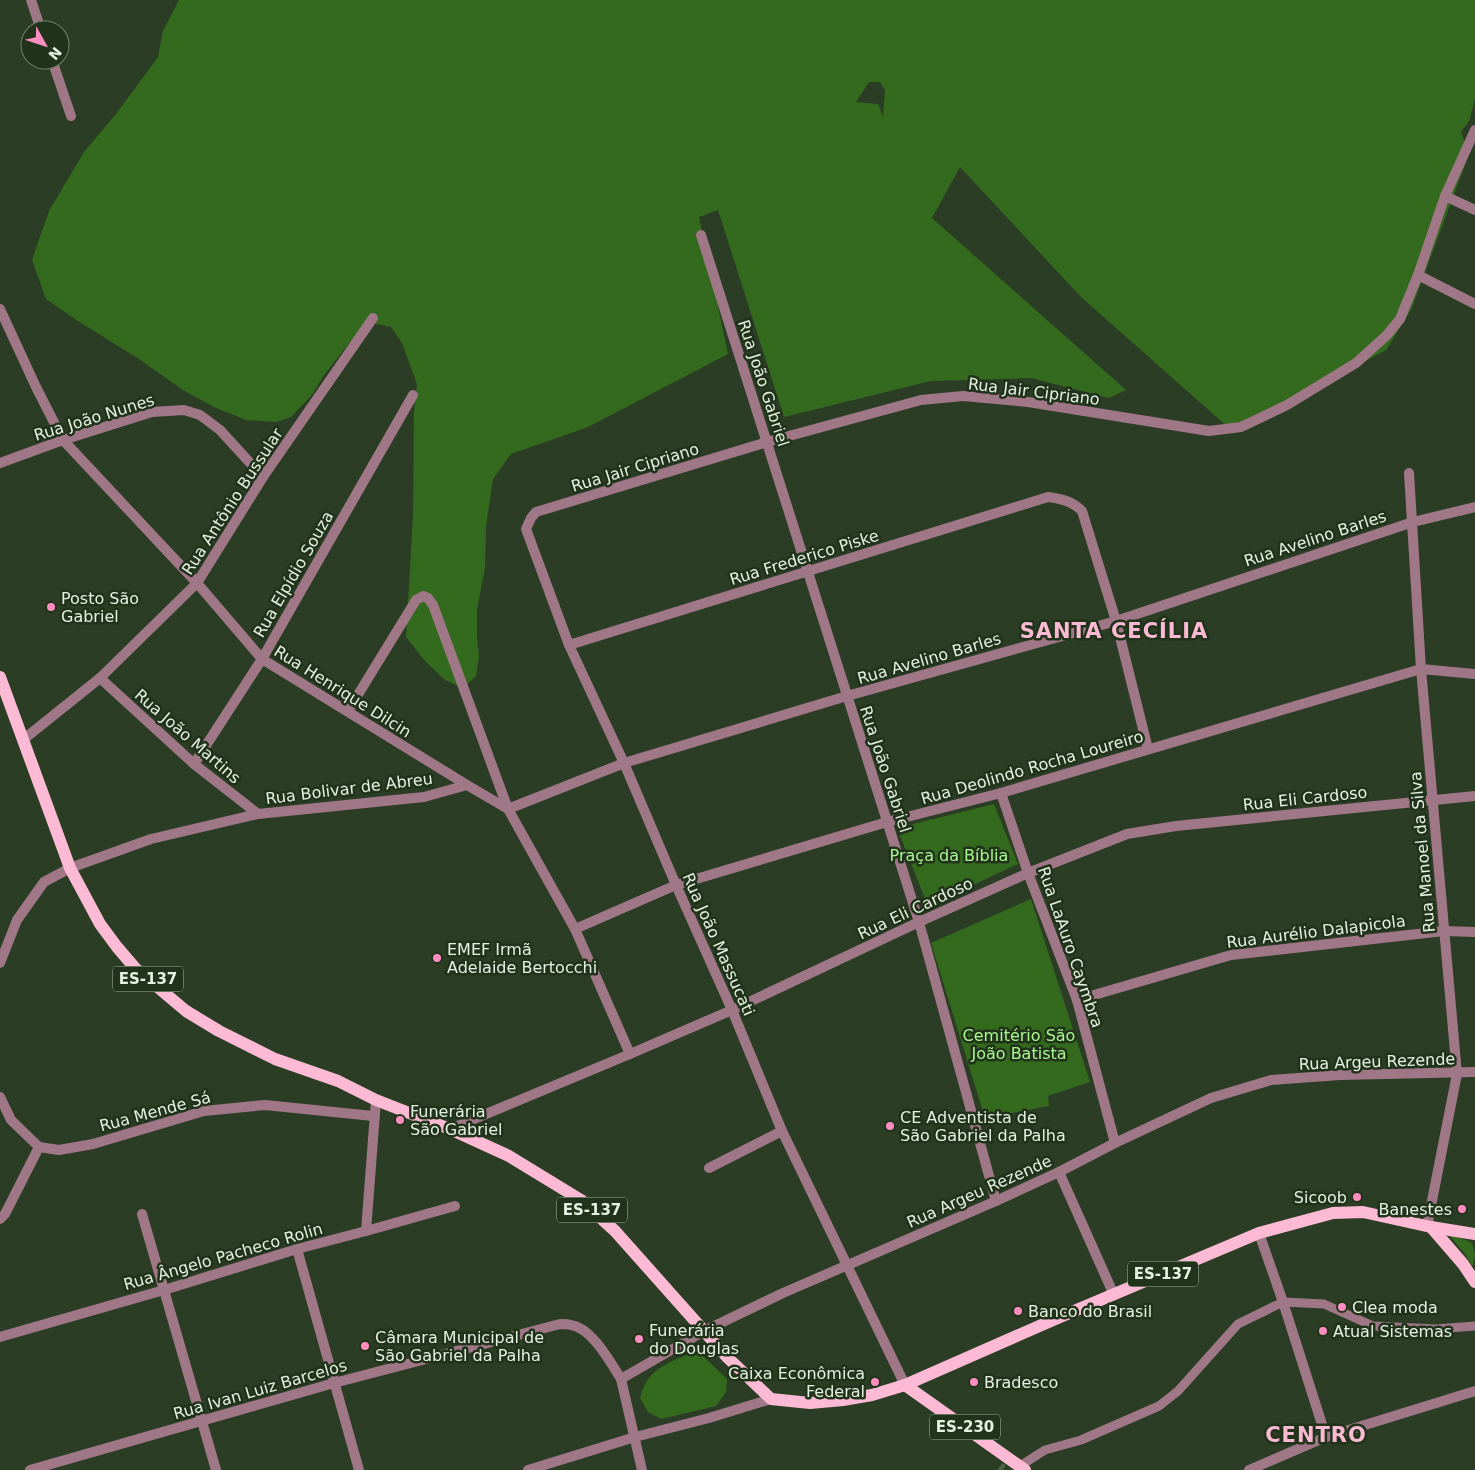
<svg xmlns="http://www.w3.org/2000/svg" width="1475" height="1470" font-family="'DejaVu Sans',sans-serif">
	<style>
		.green { fill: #346a1e; fill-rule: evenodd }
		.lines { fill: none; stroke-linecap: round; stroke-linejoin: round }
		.stream { stroke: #4b6343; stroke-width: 4.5 }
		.pedestrian { stroke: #a07787; stroke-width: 9 }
		.minor { stroke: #a07787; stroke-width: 10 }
		.tertiary { stroke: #a07787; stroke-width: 10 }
		.primary { stroke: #fdbad4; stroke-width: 12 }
		.poi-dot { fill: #fd8ebf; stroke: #21331b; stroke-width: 2 }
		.labels { text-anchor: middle; stroke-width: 5; stroke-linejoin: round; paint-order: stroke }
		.shield { fill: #21331b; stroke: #aab7a5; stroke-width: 1 }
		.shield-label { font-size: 15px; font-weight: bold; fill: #e4f0e0 }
		.street-label { font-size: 16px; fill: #e4f0e0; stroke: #21331b }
		.poi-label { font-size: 16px; fill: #e4f0e0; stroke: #21331b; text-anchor: start }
		.park-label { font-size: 16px; fill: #a9f690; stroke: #21331b }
		.district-label { font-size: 21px; font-weight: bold; letter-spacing: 1px; fill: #fabad3; stroke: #21331b }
	</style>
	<rect width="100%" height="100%" fill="#2b3e25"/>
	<g class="green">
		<path d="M179,0H1475V99L1469,121L1461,132L1469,154L1411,310L1386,350L1316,388L1229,428L1081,297L960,167L932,218L1126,390L1109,398L1031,378L931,381L784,417L718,210L699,217L728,354L588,427L511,454L493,479L486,526L485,568L477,609V637L479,657L476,676L463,688L445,680L424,660L406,637L413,516L414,412L417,384L402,343L391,327L372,323L350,342L324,375L312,395L291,417L276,422L246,420L214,407L183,390L139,359L78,321L46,299L32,260L49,211L84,152L116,114L158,57L163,31ZM869,82H880L885,90L883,117L878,104L856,102Z"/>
		<polygon points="994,804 1018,864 928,906 897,828"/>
		<polygon points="1031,899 1090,1082 1048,1096 1049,1106 985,1118 931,943"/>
		<polygon points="1449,1235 1458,1237 1472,1243 1475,1254 1473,1265 1471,1265 1465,1254"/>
		<path d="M691,1353L702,1355L727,1379L726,1392L716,1406L661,1419L648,1412L640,1398C647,1369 666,1364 691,1353Z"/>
	</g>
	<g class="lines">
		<polyline class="stream" points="1000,1470 1003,1466"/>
		<polyline class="pedestrian" points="1020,1466 1045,1450 1081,1440 1159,1406 1178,1391 1238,1324 1283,1302 1324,1304 1373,1326 1436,1329 1475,1326"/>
		<g class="minor">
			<polyline points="31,0 41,30"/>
			<polyline points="52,60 71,116"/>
			<polyline points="1445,196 1475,210"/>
			<polyline points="701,235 919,922 996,1201"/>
			<polyline points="1418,275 1475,304"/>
			<polyline points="0,309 36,387 63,440 197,583 262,659 467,785"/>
			<polyline points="0,463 63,440 152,412 184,410 200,415 220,430 263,477"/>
			<polyline points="1409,473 1421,669 1457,1074 1427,1226"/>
			<path d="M569,645L1048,497C1062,499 1072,501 1082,511L1116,621L1148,749"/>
			<polyline points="100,678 194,764 258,814"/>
			<polyline points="348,711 416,600 423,596 428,598 433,605 508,809 624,763 847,696 1116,621 1413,522 1475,507"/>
			<polyline points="24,739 100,678 197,583 263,477 373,318"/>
			<polyline points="194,764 262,659 413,395"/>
			<polyline points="1001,793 1028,873 1077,1000 1115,1143"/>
			<polyline points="575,929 676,885 887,822 1001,793 1421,669 1475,674"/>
			<polyline points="0,963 17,920 44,882 70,868 151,839 258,814 424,797 467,785 508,809 575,929 630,1054"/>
			<polyline points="1077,1000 1231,955 1444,931 1475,932"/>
			<polyline points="0,1097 11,1120 39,1147 59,1150 93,1144 204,1111 265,1105 373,1116"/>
			<polyline points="450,1129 630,1054 732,1010 919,922 1028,873 1127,834 1176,826 1475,796"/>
			<polyline points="709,1168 782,1131"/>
			<polyline points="1059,1172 1114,1295"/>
			<polyline points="142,1214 216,1470"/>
			<polyline points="0,1219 5,1214 39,1147"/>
			<polyline points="366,1231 455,1206"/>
			<polyline points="1259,1233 1283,1302 1326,1437"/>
			<polyline points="297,1249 359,1470"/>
			<polyline points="905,1385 782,1131 732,1010 676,885 624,763 569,645 526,529 531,518 536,512 767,442 921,400 963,396 1028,402 1209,431 1241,427 1287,405 1356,363 1387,335 1400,319 1418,275 1445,196 1475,130"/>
			<path d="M30,1470L334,1383L560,1324C563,1324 568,1324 571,1325C592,1328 610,1362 621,1379"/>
			<polyline points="528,1470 635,1437 709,1418 771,1399"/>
			<polyline points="642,1470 621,1379 704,1331 783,1293 996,1201 1059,1172 1115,1143 1211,1098 1271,1080 1340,1075 1475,1072"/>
		</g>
		<g class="tertiary">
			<polyline points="0,1337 164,1290 297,1249 366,1231 376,1100"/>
			<polyline points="1249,1470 1326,1437 1475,1391"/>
		</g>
		<g class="primary">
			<polyline points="0,677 70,868 100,924 117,947 135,968 186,1011 219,1031 275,1059 338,1081 376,1100 450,1129 509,1156 581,1200 615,1231 728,1358 771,1399 810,1403 843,1400 872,1395 905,1385 1060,1317 1259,1233 1333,1213 1363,1212 1431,1227 1475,1234"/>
			<polyline points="1431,1227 1463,1264 1475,1282"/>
			<polyline points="905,1385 1025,1470"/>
		</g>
	</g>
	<g class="poi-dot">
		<circle cx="51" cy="607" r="5"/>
		<circle cx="437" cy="958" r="5"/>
		<circle cx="400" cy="1120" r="5"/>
		<circle cx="890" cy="1126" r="5"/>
		<circle cx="1357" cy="1197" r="5"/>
		<circle cx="1462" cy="1209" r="5"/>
		<circle cx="1342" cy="1307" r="5"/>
		<circle cx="1018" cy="1311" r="5"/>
		<circle cx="1323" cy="1331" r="5"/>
		<circle cx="639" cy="1339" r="5"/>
		<circle cx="365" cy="1346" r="5"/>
		<circle cx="875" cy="1382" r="5"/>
		<circle cx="974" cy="1382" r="5"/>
	</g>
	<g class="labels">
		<g class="shield">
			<rect x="113" y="966.5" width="70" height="25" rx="4"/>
			<rect x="557" y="1197.5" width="70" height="25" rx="4"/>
			<rect x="1128" y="1261.5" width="70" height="25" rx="4"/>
			<rect x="930" y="1414.5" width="70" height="25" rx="4"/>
		</g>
		<g class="shield-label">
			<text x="148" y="984">ES-137</text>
			<text x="592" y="1215">ES-137</text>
			<text x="1163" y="1279">ES-137</text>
			<text x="965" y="1432">ES-230</text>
		</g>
		<g class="street-label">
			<text transform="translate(764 383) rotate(72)" y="6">Rua João Gabriel</text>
			<text transform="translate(1034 391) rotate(7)" y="6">Rua Jair Cipriano</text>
			<text transform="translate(94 417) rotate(-17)" y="6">Rua João Nunes</text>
			<text transform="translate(635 467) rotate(-17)" y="6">Rua Jair Cipriano</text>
			<text transform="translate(232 501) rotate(-57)" y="6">Rua Antônio Bussular</text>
			<text transform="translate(1315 538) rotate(-18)" y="6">Rua Avelino Barles</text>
			<text transform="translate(804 557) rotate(-17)" y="6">Rua Frederico Piske</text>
			<text transform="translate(293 574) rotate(-60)" y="6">Rua Elpídio Souza</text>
			<text transform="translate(929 658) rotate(-16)" y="6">Rua Avelino Barles</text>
			<text transform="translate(343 691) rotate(32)" y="6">Rua Henrique Dilcin</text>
			<text transform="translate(188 736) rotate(41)" y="6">Rua João Martins</text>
			<text transform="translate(1032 767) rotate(-16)" y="6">Rua Deolindo Rocha Loureiro</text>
			<text transform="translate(886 769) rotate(72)" y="6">Rua João Gabriel</text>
			<text transform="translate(349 788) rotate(-7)" y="6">Rua Bolivar de Abreu</text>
			<text transform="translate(1305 798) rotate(-6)" y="6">Rua Eli Cardoso</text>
			<text transform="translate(1422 852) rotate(-95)" y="6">Rua Manoel da Silva</text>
			<text transform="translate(915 908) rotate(-25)" y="6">Rua Eli Cardoso</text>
			<text transform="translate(1316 931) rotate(-7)" y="6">Rua Aurélio Dalapicola</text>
			<text transform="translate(719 944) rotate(66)" y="6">Rua João Massucati</text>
			<text transform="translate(1071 947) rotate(71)" y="6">Rua LaAuro Caymbra</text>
			<text transform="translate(1377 1061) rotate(-2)" y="6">Rua Argeu Rezende</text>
			<text transform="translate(155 1111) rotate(-15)" y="6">Rua Mende Sá</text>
			<text transform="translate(979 1191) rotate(-24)" y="6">Rua Argeu Rezende</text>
			<text transform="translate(223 1256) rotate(-16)" y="6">Rua Ângelo Pacheco Rolin</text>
			<text transform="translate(260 1389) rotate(-16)" y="6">Rua Ivan Luiz Barcelos</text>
		</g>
		<g class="poi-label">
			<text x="61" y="604">Posto São<tspan x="61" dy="18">Gabriel</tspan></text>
			<text x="447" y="955">EMEF Irmã<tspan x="447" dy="18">Adelaide Bertocchi</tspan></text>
			<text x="410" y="1117">Funerária<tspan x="410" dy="18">São Gabriel</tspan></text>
			<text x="900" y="1123">CE Adventista de<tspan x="900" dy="18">São Gabriel da Palha</tspan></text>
			<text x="1347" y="1203" text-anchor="end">Sicoob</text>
			<text x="1452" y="1215" text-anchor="end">Banestes</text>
			<text x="1352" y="1313">Clea moda</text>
			<text x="1028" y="1317">Banco do Brasil</text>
			<text x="649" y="1336">Funerária<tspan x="649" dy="18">do Douglas</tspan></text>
			<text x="1333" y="1337">Atual Sistemas</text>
			<text x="375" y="1343">Câmara Municipal de<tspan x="375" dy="18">São Gabriel da Palha</tspan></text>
			<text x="865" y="1379" text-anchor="end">Caixa Econômica<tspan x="865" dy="18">Federal</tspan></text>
			<text x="984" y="1388">Bradesco</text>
		</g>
		<g class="park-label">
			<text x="949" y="861">Praça da Bíblia</text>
			<text x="1019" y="1041">Cemitério São<tspan x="1019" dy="18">João Batista</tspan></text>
		</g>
		<g class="district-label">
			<text x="1114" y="638">SANTA CECÍLIA</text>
			<text x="1316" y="1442">CENTRO</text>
		</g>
	</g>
	<g transform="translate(45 45) rotate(130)"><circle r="24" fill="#21331b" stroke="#6f7f6a"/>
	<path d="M0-4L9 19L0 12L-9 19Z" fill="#fd8ebf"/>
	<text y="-8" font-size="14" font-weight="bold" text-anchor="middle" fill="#e4f0e0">N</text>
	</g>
</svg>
